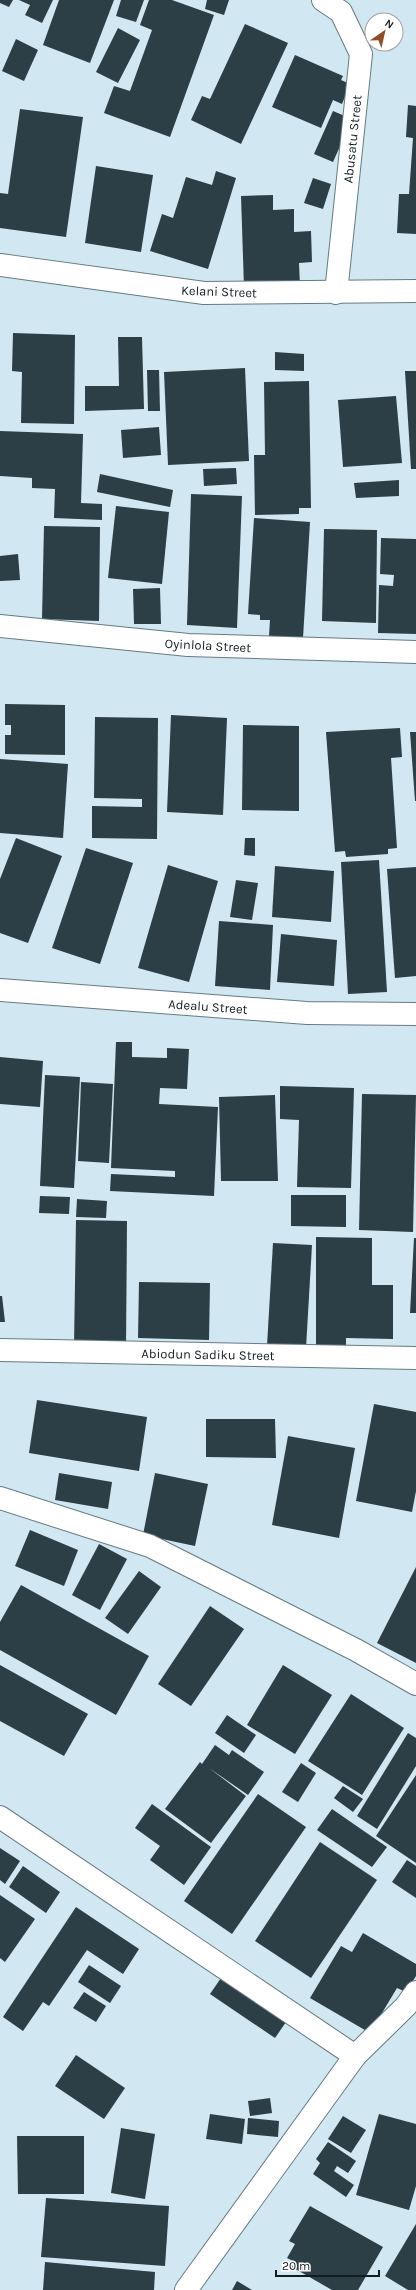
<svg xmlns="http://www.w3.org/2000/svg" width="416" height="2290" font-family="Karla,sans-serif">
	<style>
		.building { fill: #2c3e46 }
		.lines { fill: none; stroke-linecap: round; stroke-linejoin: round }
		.minor-casing { stroke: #667a83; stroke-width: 24 }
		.minor { stroke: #fff; stroke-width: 22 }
		.labels { text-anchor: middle; stroke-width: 4; stroke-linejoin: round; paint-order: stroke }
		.street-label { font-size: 13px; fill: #141c20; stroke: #fff }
	</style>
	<rect width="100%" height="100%" fill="#d1e7f1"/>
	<g class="building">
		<polygon points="0,0 13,0 9,7 0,3"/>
		<polygon points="19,0 53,0 42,23 25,15 30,5"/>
		<polygon points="59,0 114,0 90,63 43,45"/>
		<polygon points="121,0 144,0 136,22 116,16"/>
		<polygon points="149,0 172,0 214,15 170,137 104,113 114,86 130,91 152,30 140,25"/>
		<polygon points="207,0 229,0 224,15 205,9"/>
		<polygon points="245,24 288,43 241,144 191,120 202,96 210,99"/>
		<polygon points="118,28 140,40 118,83 96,72"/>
		<polygon points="16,39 38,50 24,81 2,71"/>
		<polygon points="295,55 343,76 341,80 350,84 342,104 333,100 321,128 272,107"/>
		<polygon points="408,105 416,106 416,234 397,233 399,194 409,194 413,138 406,137"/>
		<polygon points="20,109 83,117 66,237 0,228 0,193 8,194"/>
		<polygon points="333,111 352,119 333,162 314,154"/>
		<polygon points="96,166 153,175 141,252 85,243"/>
		<polygon points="216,171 236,178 208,269 150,251 162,214 173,218 186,177 212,185"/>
		<polygon points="313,178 331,184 323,209 304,203"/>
		<polygon points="273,195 273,210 294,209 294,232 311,231 312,262 299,263 300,286 244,287 241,196"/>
		<polygon points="13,333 75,335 74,424 21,423 22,372 12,371"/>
		<polygon points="118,337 142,337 144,409 85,411 85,386 119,386"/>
		<polygon points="275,352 304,354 304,371 275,370"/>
		<polygon points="245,368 249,461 168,465 164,372"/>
		<polygon points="147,370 159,370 160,411 148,411"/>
		<polygon points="405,371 416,371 416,469 411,469"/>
		<polygon points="309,381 311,508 299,508 299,514 255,515 254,455 265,455 264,382"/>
		<polygon points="396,396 402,463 343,467 338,400"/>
		<polygon points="159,427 161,455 123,458 121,430"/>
		<polygon points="0,431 83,434 81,503 102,504 102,520 54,518 55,489 32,488 32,478 0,476"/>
		<polygon points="236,468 237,484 204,486 203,469"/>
		<polygon points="100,474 173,490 170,507 97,492"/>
		<polygon points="399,480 399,496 356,498 354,483"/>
		<polygon points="191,494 242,496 237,628 187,625"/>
		<polygon points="116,506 169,512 162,584 108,578"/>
		<polygon points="254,518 310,522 303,638 269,636 270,620 260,620 260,615 248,614"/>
		<polygon points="44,526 100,527 99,621 42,619"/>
		<polygon points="324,529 377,530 376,623 322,621"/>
		<polygon points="381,538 416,539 416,634 378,633 379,585 393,586 394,575 380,574"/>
		<polygon points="18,554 20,580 0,581 0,556"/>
		<polygon points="160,588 161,624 134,624 133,589"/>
		<polygon points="5,704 65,705 65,755 5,754 5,735 11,735 11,725 5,725"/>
		<polygon points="171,715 227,718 223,815 167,812"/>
		<polygon points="95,717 158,718 157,839 92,838 92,806 142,807 142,799 94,798"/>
		<polygon points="243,725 299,726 299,811 242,810"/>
		<polygon points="400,728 402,757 391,758 397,848 388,849 388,854 346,857 345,851 335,852 326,732"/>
		<polygon points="410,732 416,732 416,801 415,801"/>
		<polygon points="0,759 68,764 63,838 0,833"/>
		<polygon points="16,838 62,856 28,943 0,933 0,879"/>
		<polygon points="245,838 255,838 255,856 244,855"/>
		<polygon points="86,848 133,863 100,964 52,948"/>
		<polygon points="379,860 387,992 348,994 341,862"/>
		<polygon points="168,865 218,881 189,982 138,968"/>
		<polygon points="275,866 334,871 331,922 272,917"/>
		<polygon points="416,867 416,976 395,978 387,869"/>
		<polygon points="236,880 258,883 252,920 230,917"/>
		<polygon points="219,921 273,925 270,990 215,986"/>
		<polygon points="281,934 337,940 334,986 277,982"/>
		<polygon points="116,1042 132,1042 132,1057 167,1058 167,1048 189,1049 187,1089 160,1088 159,1104 218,1107 214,1196 110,1191 111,1174 175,1177 175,1171 111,1168"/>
		<polygon points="0,1057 43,1061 40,1107 0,1104"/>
		<polygon points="45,1075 80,1077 74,1188 40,1186"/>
		<polygon points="81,1082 113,1084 109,1163 78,1161"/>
		<polygon points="280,1086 354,1088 351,1188 297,1187 299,1120 280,1119"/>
		<polygon points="362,1094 416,1095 413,1232 359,1230"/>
		<polygon points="275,1095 278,1181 221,1181 219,1097"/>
		<polygon points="291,1195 346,1195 346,1227 291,1226"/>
		<polygon points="40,1196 70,1197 69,1214 39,1213"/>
		<polygon points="77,1199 107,1201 106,1218 76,1217"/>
		<polygon points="76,1220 127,1221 126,1348 74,1347"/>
		<polygon points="316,1237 372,1238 372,1285 393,1285 393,1339 346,1338 346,1348 316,1348"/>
		<polygon points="414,1238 416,1238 416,1313 410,1313"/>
		<polygon points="273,1243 312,1245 306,1348 267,1346"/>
		<polygon points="139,1282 210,1283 209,1340 138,1338"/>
		<polygon points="0,1296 2,1296 5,1322 0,1322"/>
		<polygon points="37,1400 147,1417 139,1471 29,1453"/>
		<polygon points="374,1404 416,1412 416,1491 412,1512 356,1501"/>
		<polygon points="206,1419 275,1419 276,1458 206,1457"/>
		<polygon points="288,1436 355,1448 339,1538 272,1525"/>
		<polygon points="59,1473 112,1482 108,1509 55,1500"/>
		<polygon points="155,1473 208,1484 195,1546 143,1535"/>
		<polygon points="30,1530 78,1550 64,1586 15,1566"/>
		<polygon points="99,1544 127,1559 100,1610 72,1595"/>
		<polygon points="416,1567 416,1663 377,1643"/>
		<polygon points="139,1571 161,1587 128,1634 105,1618"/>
		<polygon points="21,1585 149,1656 116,1715 0,1650 0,1622"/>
		<polygon points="210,1606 244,1629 191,1706 158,1684"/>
		<polygon points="0,1665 88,1714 64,1756 0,1721"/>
		<polygon points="283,1665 332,1695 295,1754 247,1725"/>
		<polygon points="351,1694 404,1728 362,1795 308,1761"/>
		<polygon points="227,1715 256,1735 244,1753 215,1733"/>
		<polygon points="408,1733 416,1738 416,1766 377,1829 357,1816"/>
		<polygon points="215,1745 229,1755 232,1750 264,1772 248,1795 209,1768 246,1796 211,1843 165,1809 200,1762 202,1764"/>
		<polygon points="301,1763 316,1773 298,1802 282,1792"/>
		<polygon points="416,1775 416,1863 376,1836"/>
		<polygon points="343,1786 363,1799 353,1812 334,1798"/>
		<polygon points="258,1794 306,1827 232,1934 184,1901"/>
		<polygon points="152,1804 211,1847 184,1885 150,1860 160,1846 135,1828"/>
		<polygon points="332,1809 387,1847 372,1867 317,1830"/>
		<polygon points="320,1842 377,1880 311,1978 255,1941"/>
		<polygon points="0,1848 20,1861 5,1884 0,1880"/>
		<polygon points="407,1860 416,1866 416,1898 392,1882"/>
		<polygon points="23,1866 60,1892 46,1913 9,1887"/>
		<polygon points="0,1895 35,1919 5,1962 0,1958"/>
		<polygon points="76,1907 139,1949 123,1974 87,1950 49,2006 43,2002 23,2031 3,2017"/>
		<polygon points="363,1933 416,1964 416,1976 406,1992 397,1988 370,2033 310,1998 341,1946 352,1952"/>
		<polygon points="89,1965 121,1986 110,2003 78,1982"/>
		<polygon points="221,1978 286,2022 275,2038 210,1994"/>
		<polygon points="84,1992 106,2006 96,2022 73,2008"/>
		<polygon points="76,2055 125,2088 104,2119 55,2086"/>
		<polygon points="270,2098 272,2113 250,2116 248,2101"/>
		<polygon points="210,2114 245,2119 242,2144 206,2139"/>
		<polygon points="379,2114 416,2124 416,2186 409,2210 356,2195"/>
		<polygon points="343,2116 366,2130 351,2153 328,2139"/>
		<polygon points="248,2118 279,2121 278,2137 247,2134"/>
		<polygon points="121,2128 155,2134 145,2199 111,2193"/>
		<polygon points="17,2136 84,2136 84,2194 18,2194"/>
		<polygon points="328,2142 356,2161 348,2173 337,2166 334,2171 354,2185 346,2197 313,2174 320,2163 316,2159"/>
		<polygon points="46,2198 169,2206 165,2266 41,2257"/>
		<polygon points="310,2206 383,2247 358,2290 332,2290 292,2267 295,2262 287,2258 295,2244 289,2241"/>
		<polygon points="416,2224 416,2290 408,2290 385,2276"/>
		<polygon points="45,2262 155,2272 154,2290 43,2290"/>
		<polygon points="237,2281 252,2290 232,2290"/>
	</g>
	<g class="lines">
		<defs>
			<g id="minor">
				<polyline points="323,0 341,12 361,54 336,293"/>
				<polyline points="0,265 204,293 416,291"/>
				<polyline points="0,626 188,645 416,652"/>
				<polyline points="0,990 307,1013 416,1014"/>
				<polyline points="0,1350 416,1358"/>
				<polyline points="0,1498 150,1546 356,1650 416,1684"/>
				<polyline points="0,1817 355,2056"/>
				<polyline points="186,2290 355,2056 406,2006 416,1992"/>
			</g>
		</defs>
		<use href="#minor" class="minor-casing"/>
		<use href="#minor" class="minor"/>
	</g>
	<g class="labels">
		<g class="street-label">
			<text transform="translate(352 139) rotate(-84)" y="5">Abusatu Street</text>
			<text transform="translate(219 291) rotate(2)" y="5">Kelani Street</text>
			<text transform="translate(208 645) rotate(3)" y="5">Oyinlola Street</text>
			<text transform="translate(208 1006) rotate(4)" y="5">Adealu Street</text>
			<text transform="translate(208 1354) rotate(1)" y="5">Abiodun Sadiku Street</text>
		</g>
	</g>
	<g transform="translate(384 32) rotate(34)"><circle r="19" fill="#ffffff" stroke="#a1a4a6"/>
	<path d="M0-3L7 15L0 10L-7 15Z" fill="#934c26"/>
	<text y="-6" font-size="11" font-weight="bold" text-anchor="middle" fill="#141c20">N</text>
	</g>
	<path d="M276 2270v6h103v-6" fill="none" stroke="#141c20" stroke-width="2"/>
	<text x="282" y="2270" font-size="12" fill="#141c20" stroke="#ffffff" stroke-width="3" paint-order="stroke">20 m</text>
</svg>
